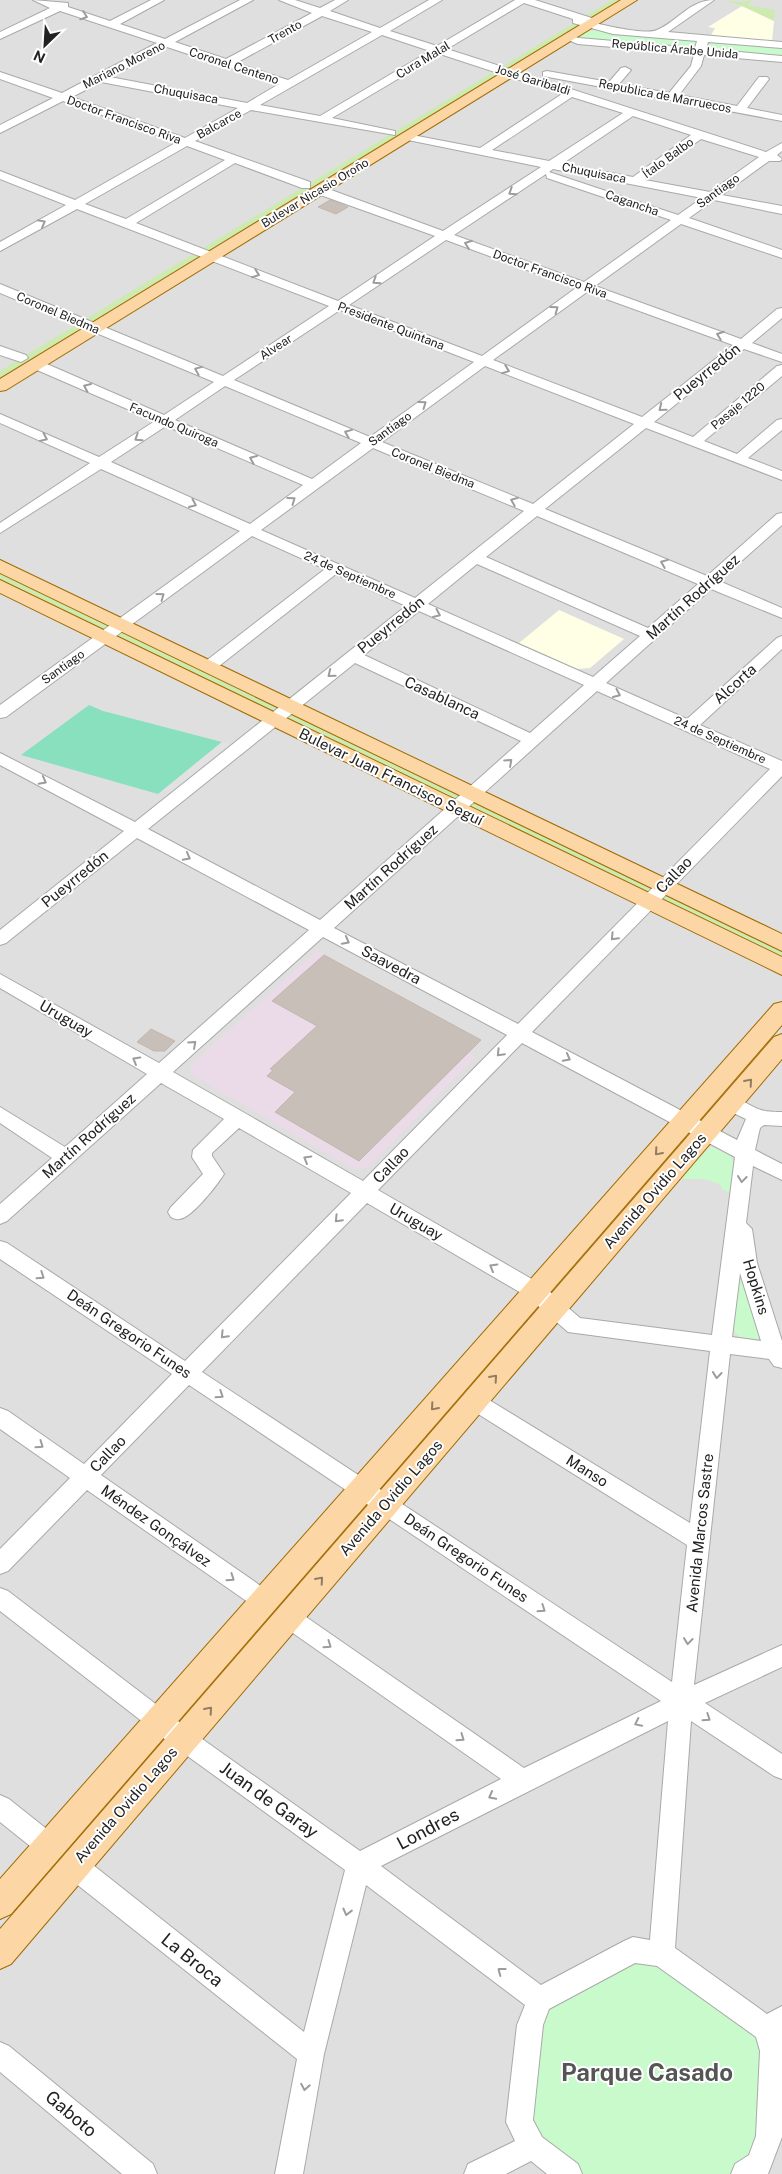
<svg xmlns="http://www.w3.org/2000/svg" width="782" height="2174" font-family="'Public Sans',sans-serif">
	<style>
		.residential { fill: #e0dfdf }
		.industrial { fill: #ebdbe8 }
		.education { fill: #ffffe5 }
		.grass { fill: #cdebb0 }
		.park { fill: #c8facc }
		.pitch { fill: #88e0be }
		.parking { fill: #e2e2e2 }
		.building { fill: #c7bfb8; stroke: #c4b6ab }
		.lines { fill: none; stroke-linecap: round; stroke-linejoin: round }
		.minor-casing { stroke: #a9a9a9; stroke-width: 2 }
		.major-casing { stroke: #a06b00; stroke-width: 2 }
		.minor { fill: #fff; fill-rule: evenodd }
		.major { fill: #fcd6a4; fill-rule: evenodd }
		.oneway { stroke: #9c9c9c }
		.oneway2 { stroke: #8f7c63 }
		.labels { text-anchor: middle; stroke-width: 4; stroke-linejoin: round; paint-order: stroke }
		.far-street-label { font-size: 12px; fill: #222; stroke: #fff }
		.street-label { font-size: 15px; fill: #222; stroke: #fff }
		.near-street-label { font-size: 18px; fill: #222; stroke: #fff }
		.near-district-label { font-size: 24px; font-weight: bold; fill: #555; stroke: #fff }
	</style>
	<rect width="100%" height="100%" fill="#f2efe9"/>
	<rect class="residential" x="0" y="0" width="782" height="2174"/>
	<polygon class="industrial" points="317,951 481,1040 468,1053 475,1057 368,1167 354,1169 191,1074 191,1065"/>
	<g class="education">
		<polygon points="742,6 774,21 772,41 710,37 715,28 708,27"/>
		<polygon points="559,610 624,639 590,668 577,669 519,643"/>
	</g>
	<g class="grass">
		<polygon points="612,0 630,0 0,386 0,371"/>
		<polygon points="724,0 741,2 752,0 748,5 775,10 774,21 740,5"/>
		<polygon points="0,566 782,943 782,967 0,586"/>
	</g>
	<g class="park">
		<polygon points="599,30 695,41 697,42 692,49 576,38 588,31"/>
		<polygon points="712,42 782,46 782,57 708,49 709,43"/>
		<polygon points="710,1147 726,1150 734,1162 732,1190 729,1192 723,1190 720,1184 704,1179 683,1179 683,1175"/>
		<path d="M740,1266L760,1338C748,1343 738,1340 733,1328Z"/>
		<polygon points="633,1950 766,2029 769,2136 745,2174 568,2174 533,2146 530,2025 540,2000"/>
	</g>
	<polygon class="pitch" points="89,705 103,711 222,742 158,794 21,755"/>
	<polygon class="parking" points="222,742 233,744 173,791 162,791"/>
	<g class="building">
		<polygon points="330,200 348,207 336,214 318,207"/>
		<polygon points="324,955 481,1040 359,1161 275,1112 295,1092 267,1076 273,1070 270,1069 317,1026 272,1001"/>
		<polygon points="151,1029 175,1041 165,1051 154,1051 137,1042"/>
	</g>
	<g class="lines">
		<defs>
			<g id="minor">
				<path d="M33,0L68,3V7L110,21L151,0H164L120,24L165,39L240,0H253L175,42L226,59L312,13L279,0H295L320,8L335,0H348L330,11L380,28L429,0H442L390,31L437,46L515,0H535L595,19V23C607,26 647,35 657,30C678,21 690,0 714,0L668,32L782,42V48L708,42L706,49L782,56V62L704,55L701,66L679,95L737,106L759,77H767L769,79L747,108L782,115V121L543,76V72L547,71L609,82L621,68L625,67L631,70L619,84L669,93L691,66L694,54L578,44L563,38L568,35L579,38L695,48L697,41L613,34L573,23V19L524,3L447,49L766,152L782,143V151L777,155L782,159L780,161H769L722,195L782,206V214L714,200L689,218L782,250V258L681,224L595,286L741,339L777,309L782,308V318L752,343L782,354V362L744,349L654,422L693,437L777,366L782,365V376L704,441L737,454L777,420L782,419V430L748,458L782,471V480L646,428L545,509L707,576L777,514L782,513V525L719,581L782,608V618L711,589L606,683L687,719L777,638L782,636V649L700,725L782,761V776L532,1032L737,1140L746,1119L723,1108L721,1103L723,1098C737,1094 748,1106 761,1110C767,1112 776,1112 782,1112V1126L764,1125L760,1128L755,1150L782,1164V1180L753,1166L746,1223L752,1229L757,1263L782,1341V1368L774,1366L769,1359L730,1354L694,1685L782,1645V1667L705,1703L782,1754V1779L774,1776L691,1721L675,1948L767,2014L782,2006V2137L768,2174H731L735,2164L749,2155L756,2136L760,2051L756,2037L657,1966L635,1963L549,2009L543,2025L533,2120L542,2137L578,2164L582,2174H547L531,2161L506,2174H464L468,2164L515,2141L506,2122L517,2025L525,2005L366,1885L324,2054L303,2174H275L297,2059L65,1875L62,1866L65,1857L74,1854L83,1857L304,2032L345,1870L175,1747L0,1611V1588L8,1591L191,1731L360,1851L501,1779L280,1624L277,1617L280,1610L288,1607L296,1610L524,1768L661,1701L189,1385L101,1475L271,1593L274,1600L271,1607L263,1610L255,1607L87,1490L8,1571L0,1574V1549L70,1478L0,1429V1408L8,1411L84,1464L172,1374L0,1259V1241L7,1243L185,1361L351,1193L239,1128L212,1153V1156L224,1174C218,1184 191,1219 179,1219C177,1220 173,1218 171,1217L168,1212L171,1207L203,1174L192,1157L193,1150L224,1119L161,1083L7,1221L0,1224V1204L52,1158L0,1123V1107L65,1147L147,1074L0,988V974L159,1063L309,930L137,838L6,943L0,945V930L124,831L0,765V753L135,822L406,606L336,574L214,670H202L200,667L202,664L325,569L252,536L6,717L0,718V705L240,531L101,469L0,533V523L90,463L0,423V414L99,457L155,421L30,367L28,364L30,361H40L164,415L214,382L0,293V284L223,376L329,306L77,209L0,251V242L66,205L0,179V171L75,200L177,142L63,101L0,133V125L53,98L0,79V72L62,93L157,43L60,11L0,39V32L50,8ZM322,16L372,32L288,80L236,63ZM382,35L430,51L320,116L260,105ZM167,47L279,84L247,103L110,77ZM440,54L562,94L480,148L407,134L403,135V139L541,167L443,231L323,187H315V193L435,236L338,301L136,223L235,163L302,188H310V182L195,141L251,110L395,135V131L332,118ZM101,82L238,108L185,138L72,97ZM572,97L623,113L549,161L492,150ZM633,116L691,135L633,177L562,164ZM701,139L759,157L710,192L645,180ZM187,146L225,160L126,219L85,204ZM553,169L702,198L678,215L549,172ZM546,174L547,178L671,220L584,282L454,235ZM446,240L576,288L482,356L349,305ZM587,292L733,345L642,417L493,360ZM340,310L474,362L370,437L234,380ZM485,366L634,424L533,504L382,442ZM225,386L361,443L312,479L175,420ZM166,426L303,485L250,524L111,462ZM373,448L524,511L415,598L261,530ZM537,516L698,584L648,628L486,557ZM477,564L640,636L593,677L428,604ZM419,611L584,685L530,733L364,655ZM355,663L521,741L320,920L148,829ZM597,691L770,769L518,1024L334,928ZM323,937L507,1035L363,1181L173,1072ZM522,1043L735,1157L712,1335L580,1318L542,1285L378,1190ZM367,1203L528,1297L568,1332L710,1351L690,1523L481,1395L474,1392L467,1395L463,1401L467,1407L687,1545L672,1682L202,1372ZM740,1273L761,1341L732,1337ZM668,1721L650,1940L633,1937L624,1941L541,1985L381,1866Z"/>
				<polygon points="0,346 26,355 28,358 21,362 0,355"/>
				<polygon points="0,1795 9,1799 58,1838 61,1846 58,1854 49,1858 40,1854 0,1822"/>
				<polygon points="0,2042 9,2046 153,2164 157,2174 122,2174 0,2072"/>
			</g>
			<g id="major">
				<polygon points="621,0 637,0 6,390 0,391 0,379"/>
				<polygon points="0,560 782,934 782,951 0,573"/>
				<polygon points="0,580 782,957 782,975 0,593"/>
				<polygon points="782,1002 782,1025 11,1914 0,1919 0,1879 774,1004"/>
				<polygon points="782,1034 782,1059 11,1964 0,1969 0,1929 774,1037"/>
			</g>
		</defs>
		<use href="#minor" class="minor-casing"/>
		<use href="#major" class="major-casing"/>
		<use href="#minor" class="minor"/>
		<use href="#major" class="major"/>
	</g>
	<defs><path id="oneway-chevron" d="M-2-3.5L2.5 0L-2 3.5" fill="none" stroke-width="1.6" stroke-linecap="round" stroke-linejoin="round" transform="scale(1.25)"/></defs>
	<g class="oneway">
		<use href="#oneway-chevron" transform="translate(84 16) rotate(19)"/>
		<use href="#oneway-chevron" transform="translate(512 192) rotate(147)"/>
		<use href="#oneway-chevron" transform="translate(42 223) rotate(-29)"/>
		<use href="#oneway-chevron" transform="translate(468 244) rotate(-160)"/>
		<use href="#oneway-chevron" transform="translate(256 274) rotate(21)"/>
		<use href="#oneway-chevron" transform="translate(376 281) rotate(147)"/>
		<use href="#oneway-chevron" transform="translate(555 309) rotate(-36)"/>
		<use href="#oneway-chevron" transform="translate(720 335) rotate(-160)"/>
		<use href="#oneway-chevron" transform="translate(198 370) rotate(-158)"/>
		<use href="#oneway-chevron" transform="translate(506 370) rotate(21)"/>
		<use href="#oneway-chevron" transform="translate(87 387) rotate(-156)"/>
		<use href="#oneway-chevron" transform="translate(423 404) rotate(-36)"/>
		<use href="#oneway-chevron" transform="translate(662 408) rotate(141)"/>
		<use href="#oneway-chevron" transform="translate(348 433) rotate(-158)"/>
		<use href="#oneway-chevron" transform="translate(44 438) rotate(24)"/>
		<use href="#oneway-chevron" transform="translate(138 438) rotate(147)"/>
		<use href="#oneway-chevron" transform="translate(253 459) rotate(-157)"/>
		<use href="#oneway-chevron" transform="translate(292 500) rotate(-36)"/>
		<use href="#oneway-chevron" transform="translate(514 501) rotate(-158)"/>
		<use href="#oneway-chevron" transform="translate(193 504) rotate(24)"/>
		<use href="#oneway-chevron" transform="translate(664 563) rotate(-158)"/>
		<use href="#oneway-chevron" transform="translate(161 596) rotate(-36)"/>
		<use href="#oneway-chevron" transform="translate(437 614) rotate(24)"/>
		<use href="#oneway-chevron" transform="translate(331 674) rotate(141)"/>
		<use href="#oneway-chevron" transform="translate(617 694) rotate(24)"/>
		<use href="#oneway-chevron" transform="translate(509 762) rotate(-42)"/>
		<use href="#oneway-chevron" transform="translate(43 781) rotate(28)"/>
		<use href="#oneway-chevron" transform="translate(187 857) rotate(28)"/>
		<use href="#oneway-chevron" transform="translate(614 937) rotate(134)"/>
		<use href="#oneway-chevron" transform="translate(346 941) rotate(28)"/>
		<use href="#oneway-chevron" transform="translate(193 1044) rotate(-42)"/>
		<use href="#oneway-chevron" transform="translate(500 1053) rotate(134)"/>
		<use href="#oneway-chevron" transform="translate(567 1058) rotate(28)"/>
		<use href="#oneway-chevron" transform="translate(136 1060) rotate(-150)"/>
		<use href="#oneway-chevron" transform="translate(307 1159) rotate(-150)"/>
		<use href="#oneway-chevron" transform="translate(742 1179) rotate(97)"/>
		<use href="#oneway-chevron" transform="translate(338 1219) rotate(134)"/>
		<use href="#oneway-chevron" transform="translate(493 1267) rotate(-150)"/>
		<use href="#oneway-chevron" transform="translate(41 1276) rotate(34)"/>
		<use href="#oneway-chevron" transform="translate(224 1335) rotate(134)"/>
		<use href="#oneway-chevron" transform="translate(717 1375) rotate(96)"/>
		<use href="#oneway-chevron" transform="translate(220 1395) rotate(33)"/>
		<use href="#oneway-chevron" transform="translate(40 1445) rotate(35)"/>
		<use href="#oneway-chevron" transform="translate(231 1578) rotate(35)"/>
		<use href="#oneway-chevron" transform="translate(542 1609) rotate(34)"/>
		<use href="#oneway-chevron" transform="translate(688 1641) rotate(96)"/>
		<use href="#oneway-chevron" transform="translate(328 1645) rotate(35)"/>
		<use href="#oneway-chevron" transform="translate(707 1718) rotate(34)"/>
		<use href="#oneway-chevron" transform="translate(638 1723) rotate(154)"/>
		<use href="#oneway-chevron" transform="translate(461 1738) rotate(35)"/>
		<use href="#oneway-chevron" transform="translate(492 1796) rotate(152)"/>
		<use href="#oneway-chevron" transform="translate(347 1912) rotate(104)"/>
		<use href="#oneway-chevron" transform="translate(501 1971) rotate(-143)"/>
		<use href="#oneway-chevron" transform="translate(305 2087) rotate(100)"/>
	</g>
	<g class="oneway2">
		<use href="#oneway-chevron" transform="translate(749 1082) rotate(-49)"/>
		<use href="#oneway-chevron" transform="translate(658 1152) rotate(131)"/>
		<use href="#oneway-chevron" transform="translate(494 1378) rotate(-49)"/>
		<use href="#oneway-chevron" transform="translate(434 1407) rotate(131)"/>
		<use href="#oneway-chevron" transform="translate(320 1580) rotate(-49)"/>
		<use href="#oneway-chevron" transform="translate(209 1710) rotate(-49)"/>
	</g>
	<g class="labels">
		<g class="far-street-label">
			<text transform="translate(285 32) rotate(-29)" y="4">Trento</text>
			<text transform="translate(675 49) rotate(5)" y="4">República Árabe Unida</text>
			<text transform="translate(423 60) rotate(-31)" y="4">Cura Malal</text>
			<text transform="translate(124 65) rotate(-27)" y="4">Mariano Moreno</text>
			<text transform="translate(234 66) rotate(18)" y="4">Coronel Centeno</text>
			<text transform="translate(533 80) rotate(17)" y="4">José Garibaldi</text>
			<text transform="translate(186 94) rotate(10)" y="4">Chuquisaca</text>
			<text transform="translate(665 96) rotate(11)" y="4">Republica de Marruecos</text>
			<text transform="translate(124 120) rotate(20)" y="4">Doctor Francisco Riva</text>
			<text transform="translate(219 124) rotate(-29)" y="4">Balcarce</text>
			<text transform="translate(668 158) rotate(-36)" y="4">Ítalo Balbo</text>
			<text transform="translate(594 173) rotate(11)" y="4">Chuquisaca</text>
			<text transform="translate(718 191) rotate(-36)" y="4">Santiago</text>
			<text transform="translate(315 193) rotate(-31)" y="4">Bulevar Nicasio Oroño</text>
			<text transform="translate(632 203) rotate(19)" y="4">Cagancha</text>
			<text transform="translate(550 274) rotate(20)" y="4">Doctor Francisco Riva</text>
			<text transform="translate(58 313) rotate(23)" y="4">Coronel Biedma</text>
			<text transform="translate(391 326) rotate(21)" y="4">Presidente Quintana</text>
			<text transform="translate(276 347) rotate(-33)" y="4">Alvear</text>
			<text transform="translate(738 406) rotate(-40)" y="4">Pasaje 1220</text>
			<text transform="translate(174 425) rotate(23)" y="4">Facundo Quiroga</text>
			<text transform="translate(390 429) rotate(-36)" y="4">Santiago</text>
			<text transform="translate(433 468) rotate(22)" y="4">Coronel Biedma</text>
			<text transform="translate(350 575) rotate(24)" y="4">24 de Septiembre</text>
			<text transform="translate(63 667) rotate(-36)" y="4">Santiago</text>
			<text transform="translate(720 740) rotate(24)" y="4">24 de Septiembre</text>
		</g>
		<g class="street-label">
			<text transform="translate(707 372) rotate(-39)" y="5">Pueyrredón</text>
			<text transform="translate(693 597) rotate(-42)" y="5">Martín Rodríguez</text>
			<text transform="translate(391 625) rotate(-39)" y="5">Pueyrredón</text>
			<text transform="translate(735 684) rotate(-42)" y="5">Alcorta</text>
			<text transform="translate(442 698) rotate(25)" y="5">Casablanca</text>
			<text transform="translate(391 777) rotate(26)" y="5">Bulevar Juan Francisco Seguí</text>
			<text transform="translate(391 867) rotate(-42)" y="5">Martín Rodríguez</text>
			<text transform="translate(674 875) rotate(-46)" y="5">Callao</text>
			<text transform="translate(75 879) rotate(-39)" y="5">Pueyrredón</text>
			<text transform="translate(391 965) rotate(28)" y="5">Saavedra</text>
			<text transform="translate(66 1019) rotate(30)" y="5">Uruguay</text>
			<text transform="translate(89 1136) rotate(-42)" y="5">Martín Rodríguez</text>
			<text transform="translate(391 1165) rotate(-46)" y="5">Callao</text>
			<text transform="translate(655 1191) rotate(-49)" y="5">Avenida Ovidio Lagos</text>
			<text transform="translate(416 1222) rotate(30)" y="5">Uruguay</text>
			<text transform="translate(756 1287) rotate(73)" y="5">Hopkins</text>
			<text transform="translate(129 1334) rotate(34)" y="5">Deán Gregorio Funes</text>
			<text transform="translate(108 1454) rotate(-46)" y="5">Callao</text>
			<text transform="translate(587 1471) rotate(32)" y="5">Manso</text>
			<text transform="translate(391 1498) rotate(-49)" y="5">Avenida Ovidio Lagos</text>
			<text transform="translate(156 1526) rotate(35)" y="5">Méndez Gonçálvez</text>
			<text transform="translate(700 1533) rotate(-84)" y="5">Avenida Marcos Sastre</text>
			<text transform="translate(466 1558) rotate(34)" y="5">Deán Gregorio Funes</text>
			<text transform="translate(126 1805) rotate(-49)" y="5">Avenida Ovidio Lagos</text>
		</g>
		<g class="near-street-label">
			<text transform="translate(269 1800) rotate(36)" y="6">Juan de Garay</text>
			<text transform="translate(428 1829) rotate(-28)" y="6">Londres</text>
			<text transform="translate(192 1960) rotate(39)" y="6">La Broca</text>
			<text transform="translate(71 2114) rotate(40)" y="6">Gaboto</text>
		</g>
		<g class="near-district-label">
			<text x="647" y="2081">Parque Casado</text>
		</g>
	</g>
	<g transform="translate(45 45) rotate(205)" stroke="#ffffff" stroke-width="4" paint-order="stroke">
	<path d="M0-4L9 19L0 12L-9 19Z" fill="#222222"/>
	<text y="-8" font-size="14" font-weight="bold" text-anchor="middle" fill="#222222">N</text>
	</g>
</svg>
